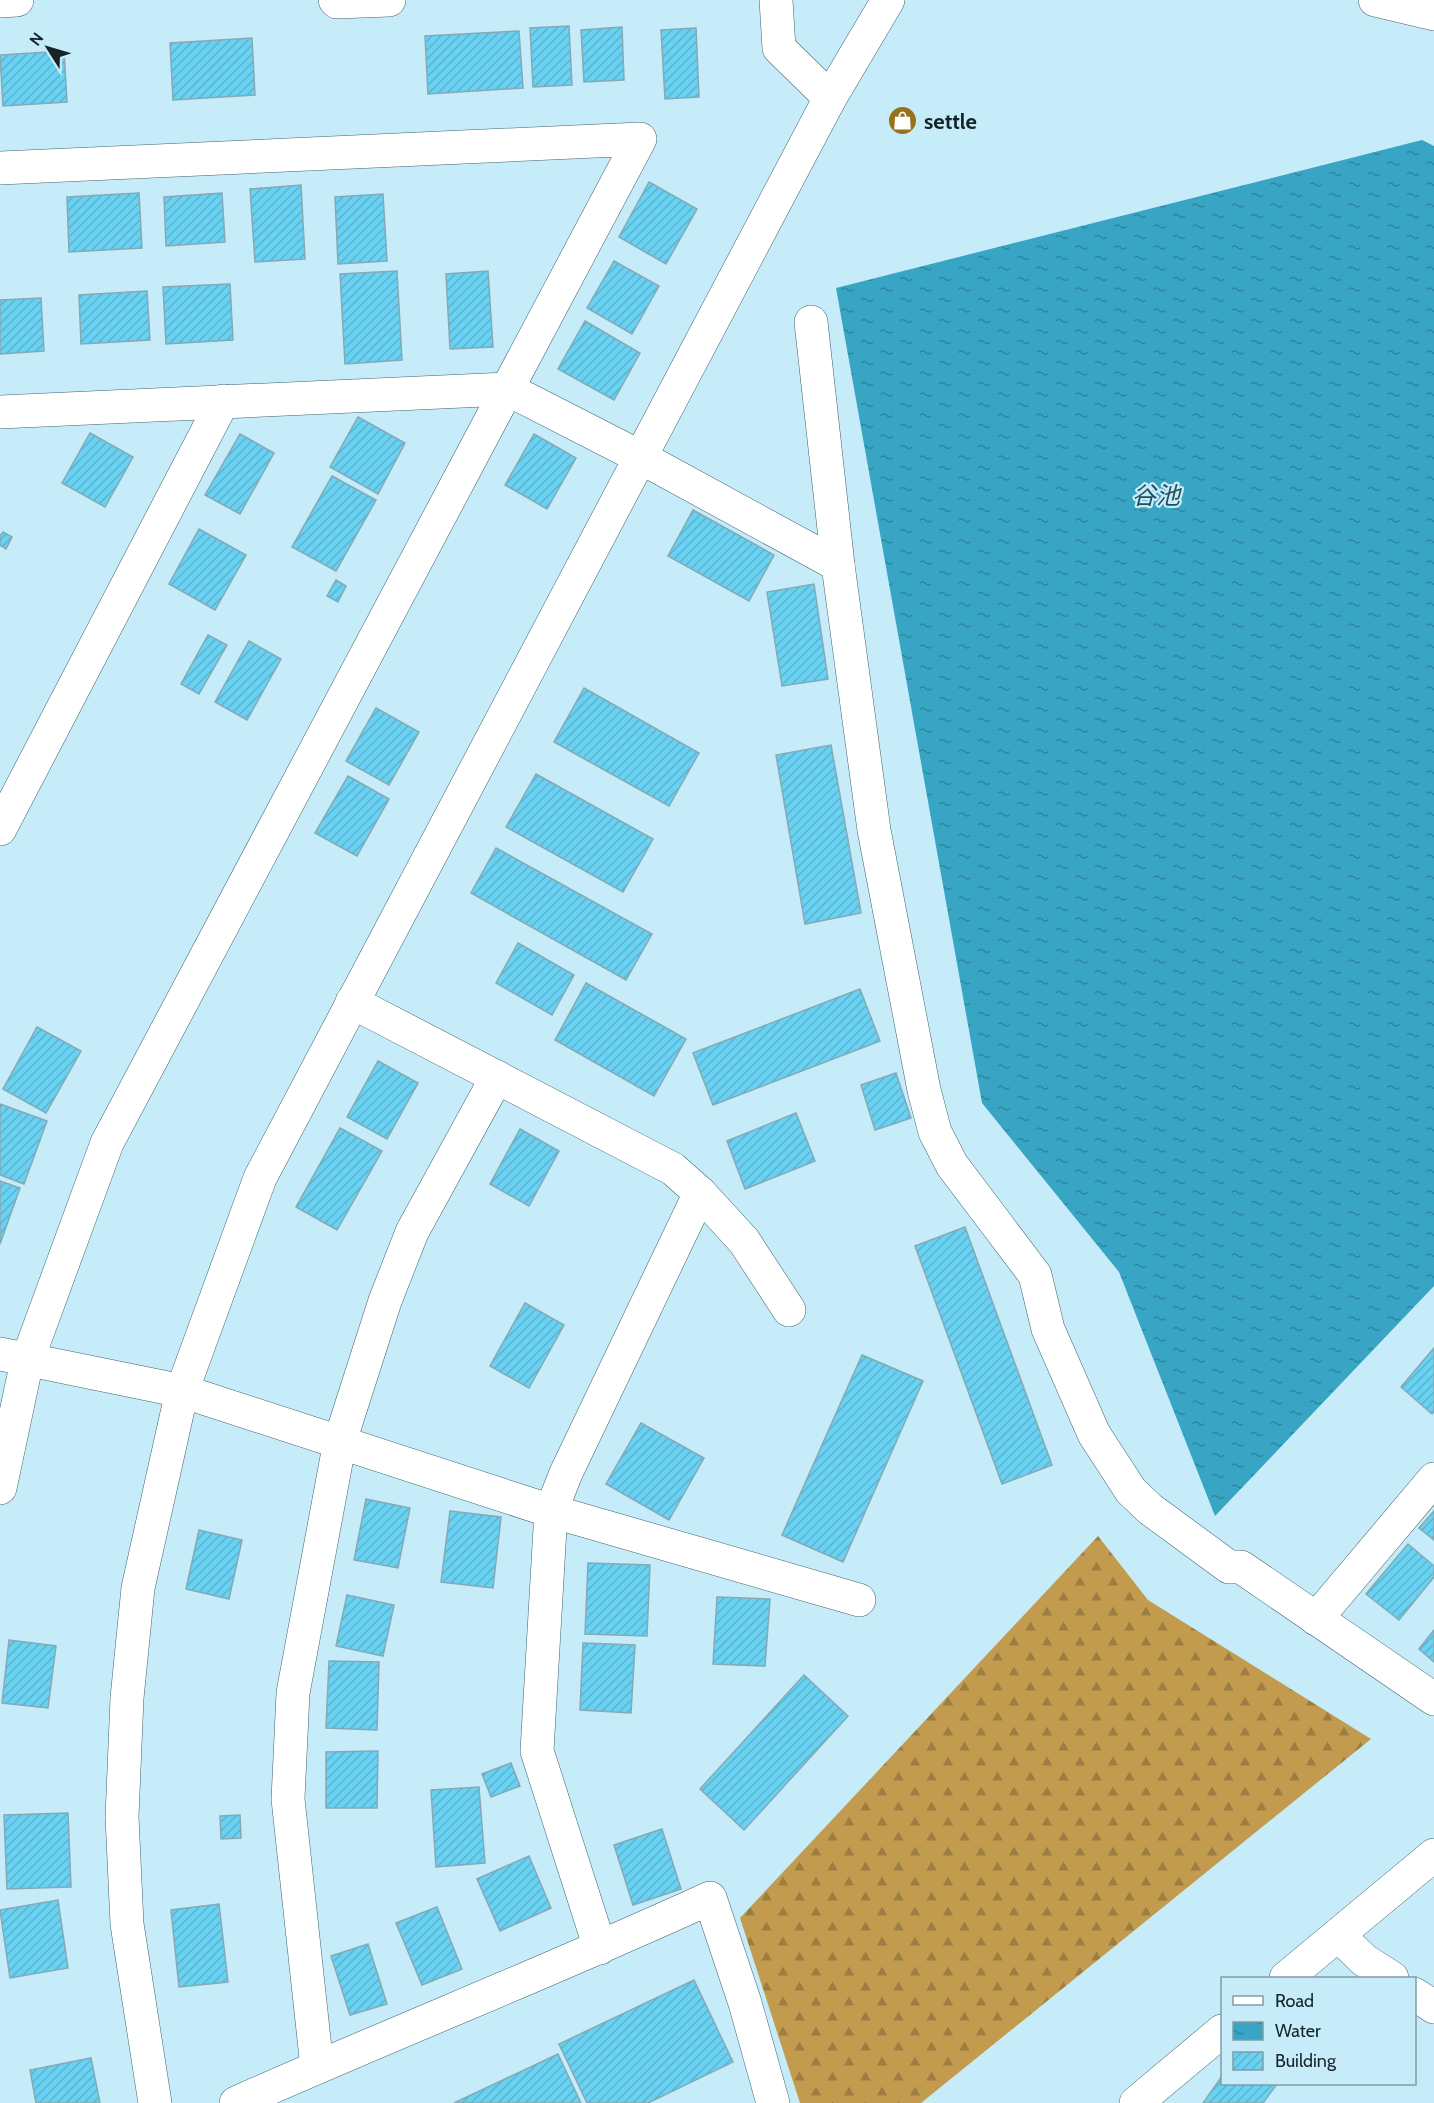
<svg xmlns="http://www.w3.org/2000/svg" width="1434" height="2103" font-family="Cabin,'Noto Sans JP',sans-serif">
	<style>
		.forest { fill: url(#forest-firs) }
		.water { fill: url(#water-ripples) }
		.building { fill: url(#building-hatch); stroke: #85a9b5; stroke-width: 1.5 }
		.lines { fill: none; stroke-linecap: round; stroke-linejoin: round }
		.street-casing { stroke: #41636e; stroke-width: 34 }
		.secondary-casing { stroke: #41636e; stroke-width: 34 }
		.street { stroke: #fff; stroke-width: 33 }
		.secondary { stroke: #fff; stroke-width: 33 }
		.labels { text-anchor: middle; stroke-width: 4.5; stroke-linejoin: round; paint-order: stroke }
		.poi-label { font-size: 22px; font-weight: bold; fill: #162429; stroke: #c6ecf9; text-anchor: start }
		.water-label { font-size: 24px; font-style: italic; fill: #204e5c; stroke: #c6ecf9 }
	</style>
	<defs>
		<pattern id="forest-firs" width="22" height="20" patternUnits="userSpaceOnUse" patternTransform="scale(1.5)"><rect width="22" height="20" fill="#c39b4f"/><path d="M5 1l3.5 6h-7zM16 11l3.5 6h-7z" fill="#9d7e42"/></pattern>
		<pattern id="water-ripples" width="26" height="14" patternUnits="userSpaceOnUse" patternTransform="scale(1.5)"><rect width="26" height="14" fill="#38a5c4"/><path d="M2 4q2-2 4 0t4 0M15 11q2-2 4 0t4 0" fill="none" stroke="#2e869f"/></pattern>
		<pattern id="building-hatch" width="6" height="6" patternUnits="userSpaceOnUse" patternTransform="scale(1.5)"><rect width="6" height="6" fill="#69d1f1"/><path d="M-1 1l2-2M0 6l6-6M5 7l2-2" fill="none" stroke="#5ab3cf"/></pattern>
	</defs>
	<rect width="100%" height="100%" fill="#c6ecf9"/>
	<polygon class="forest" points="1098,1536 1148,1600 1371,1739 921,2103 800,2103 740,1918"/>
	<polygon class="water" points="1422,140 1434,146 1434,1286 1215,1516 1119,1272 982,1103 836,288"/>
	<g class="building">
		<polygon points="569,26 572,85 533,87 530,28"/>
		<polygon points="622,27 624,80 584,82 581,30"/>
		<polygon points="696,28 699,97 665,99 661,30"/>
		<polygon points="519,31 523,88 428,94 425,36"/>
		<polygon points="252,38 255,95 173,100 170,43"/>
		<polygon points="64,51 67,102 3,106 0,55"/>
		<polygon points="649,182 697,209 666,264 619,237"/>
		<polygon points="301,185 305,259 255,262 250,189"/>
		<polygon points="139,193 142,248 69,252 67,197"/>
		<polygon points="222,193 225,242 166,246 164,197"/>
		<polygon points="383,194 387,261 338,264 335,197"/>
		<polygon points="614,261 659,286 632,334 587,308"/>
		<polygon points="397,271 402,360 345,364 340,274"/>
		<polygon points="488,271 493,347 450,349 446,274"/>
		<polygon points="230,284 233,340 166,344 163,287"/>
		<polygon points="147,291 150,340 81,344 79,295"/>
		<polygon points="41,298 44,351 0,354 0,300"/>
		<polygon points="585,321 640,353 614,400 558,369"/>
		<polygon points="358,417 405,443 378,494 330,467"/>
		<polygon points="90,433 133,457 105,507 62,483"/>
		<polygon points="240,434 274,453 240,514 205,495"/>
		<polygon points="534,434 576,458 547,509 505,485"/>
		<polygon points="332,476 376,500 336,571 292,547"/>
		<polygon points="693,510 774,555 749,601 668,556"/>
		<polygon points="199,529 246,555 215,610 169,584"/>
		<polygon points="3,532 12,537 6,549 0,545 0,536"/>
		<polygon points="336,580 346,586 338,602 327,596"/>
		<polygon points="814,584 828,679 782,686 767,592"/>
		<polygon points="208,635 227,645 199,694 181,684"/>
		<polygon points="249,641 281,659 247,720 215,702"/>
		<polygon points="584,688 699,753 669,806 554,742"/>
		<polygon points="376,708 419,732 389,785 346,761"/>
		<polygon points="831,745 861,913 805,924 776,755"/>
		<polygon points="536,774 653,839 623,892 506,827"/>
		<polygon points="348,776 389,799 357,856 315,833"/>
		<polygon points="496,848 652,934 626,980 471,893"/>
		<polygon points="518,943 574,975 552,1015 496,983"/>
		<polygon points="586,983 686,1039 654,1096 555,1040"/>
		<polygon points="860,989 880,1041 713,1105 693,1053"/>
		<polygon points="37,1027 81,1051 46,1113 3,1089"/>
		<polygon points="378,1061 418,1083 387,1139 347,1117"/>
		<polygon points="896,1073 911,1118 875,1130 861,1085"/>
		<polygon points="0,1104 47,1121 24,1184 0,1175"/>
		<polygon points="796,1113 815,1161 745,1189 727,1141"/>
		<polygon points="340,1128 382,1151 337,1230 296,1207"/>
		<polygon points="520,1129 559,1151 529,1206 490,1184"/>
		<polygon points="0,1181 20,1188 0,1244"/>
		<polygon points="965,1227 1052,1465 1002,1484 915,1246"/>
		<polygon points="525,1303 564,1325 529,1388 490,1366"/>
		<polygon points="1434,1348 1434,1412 1432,1414 1401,1387"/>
		<polygon points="862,1355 923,1381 843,1562 782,1535"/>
		<polygon points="641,1423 704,1458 669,1520 606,1484"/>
		<polygon points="366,1499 410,1508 398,1568 354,1560"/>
		<polygon points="450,1511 501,1517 493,1588 441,1582"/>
		<polygon points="1434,1511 1434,1540 1419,1528"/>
		<polygon points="199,1530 242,1540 229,1599 186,1589"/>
		<polygon points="1408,1544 1434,1566 1434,1577 1399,1620 1366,1594"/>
		<polygon points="588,1563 650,1565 647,1636 585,1634"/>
		<polygon points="347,1595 394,1605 383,1656 336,1646"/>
		<polygon points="717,1597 770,1599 765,1666 713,1664"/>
		<polygon points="1434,1630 1434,1662 1419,1649"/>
		<polygon points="9,1640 56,1646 48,1708 2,1703"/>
		<polygon points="583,1643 635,1645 631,1713 580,1710"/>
		<polygon points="329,1661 379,1662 377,1730 326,1728"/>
		<polygon points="804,1675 848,1716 744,1830 700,1789"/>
		<polygon points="378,1751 377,1808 326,1808 326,1752"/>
		<polygon points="511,1763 520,1786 491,1797 482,1774"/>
		<polygon points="479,1787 485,1863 436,1867 431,1790"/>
		<polygon points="68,1813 71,1887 7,1889 4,1815"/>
		<polygon points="240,1815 241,1838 221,1839 220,1816"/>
		<polygon points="662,1829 681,1889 633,1905 614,1845"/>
		<polygon points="529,1856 551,1908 500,1931 477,1879"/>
		<polygon points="58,1900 68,1968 10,1978 0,1910"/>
		<polygon points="219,1904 228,1982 179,1987 171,1910"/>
		<polygon points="437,1907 462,1969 422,1985 396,1923"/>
		<polygon points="368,1944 387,2004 350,2015 331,1956"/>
		<polygon points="694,1980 733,2062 648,2103 587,2103 559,2044"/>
		<polygon points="558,2054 581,2103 454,2103"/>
		<polygon points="91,2058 100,2103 36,2103 30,2070"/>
		<polygon points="1222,2076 1222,2084 1277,2084 1263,2103 1203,2103"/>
	</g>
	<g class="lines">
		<defs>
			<g id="street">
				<polyline points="335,0 337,2 389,0"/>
				<polyline points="776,0 779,48 830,98"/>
				<polyline points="0,1 17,0"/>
				<polyline points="0,168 640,139 107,1143 27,1361 0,1488"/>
				<polyline points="811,322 838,565"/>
				<polyline points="0,412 507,389 640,457 838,565 874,830 924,1090 935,1132 952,1165 1035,1275 1048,1329 1094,1434 1131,1491 1150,1509 1229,1567 1241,1567 1434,1699"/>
				<polyline points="0,829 223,401"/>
				<polyline points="352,1002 673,1169 700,1193 566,1473 551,1511 537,1751 600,1948"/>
				<polyline points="700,1193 744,1241 789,1310"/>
				<polyline points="0,1354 182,1391 551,1511 859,1600"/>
				<polyline points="1316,1619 1434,1479"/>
				<polyline points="1338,1935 1364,1960 1392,1978"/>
				<polyline points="1286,1978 1434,1855"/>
				<polyline points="1414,1994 1434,2007"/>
				<polyline points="317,2067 288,1799 293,1693 340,1441 385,1301 412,1232 497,1077"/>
				<path d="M236,2103C393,2033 553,1970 710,1898L745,2003L773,2103"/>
				<polyline points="1136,2103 1222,2031"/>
			</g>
			<g id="secondary">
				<polyline points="1375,0 1434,14"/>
				<polyline points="155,2103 127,1924 122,1817 127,1698 138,1588 182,1391 260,1178 830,98 888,0"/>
			</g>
		</defs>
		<use href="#street" class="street-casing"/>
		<use href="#secondary" class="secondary-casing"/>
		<use href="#street" class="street"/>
		<use href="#secondary" class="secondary"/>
	</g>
	<defs>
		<symbol id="shop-disc" viewBox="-11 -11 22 22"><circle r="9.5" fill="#98711c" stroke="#c6ecf9"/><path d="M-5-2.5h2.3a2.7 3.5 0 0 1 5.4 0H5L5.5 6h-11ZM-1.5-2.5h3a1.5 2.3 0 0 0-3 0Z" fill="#fff"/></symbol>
	</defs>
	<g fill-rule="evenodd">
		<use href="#shop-disc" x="886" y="104" width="33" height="33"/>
	</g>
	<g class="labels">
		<g class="poi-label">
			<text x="924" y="129">settle</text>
		</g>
		<g class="water-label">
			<text x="1156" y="504">谷池</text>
		</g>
	</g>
	<rect x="1221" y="1977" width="195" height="108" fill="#c6ecf9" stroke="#809ca6" stroke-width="1.5"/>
	<rect x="1233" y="1996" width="30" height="9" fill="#ffffff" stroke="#809ca6" stroke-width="1.5"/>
	<text x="1275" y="2007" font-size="18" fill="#162429">Road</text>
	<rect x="1233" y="2022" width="30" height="18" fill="url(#water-ripples)" stroke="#809ca6" stroke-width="1.5"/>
	<text x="1275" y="2037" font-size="18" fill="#162429">Water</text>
	<rect x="1233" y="2052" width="30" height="18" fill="url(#building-hatch)" stroke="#809ca6" stroke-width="1.5"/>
	<text x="1275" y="2067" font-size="18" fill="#162429">Building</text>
	<g transform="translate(48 48) rotate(307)" stroke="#c6ecf9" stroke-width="4.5" paint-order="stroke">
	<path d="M0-4.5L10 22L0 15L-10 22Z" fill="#162429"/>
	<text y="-9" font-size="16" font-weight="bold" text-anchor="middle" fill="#162429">N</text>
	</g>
</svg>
